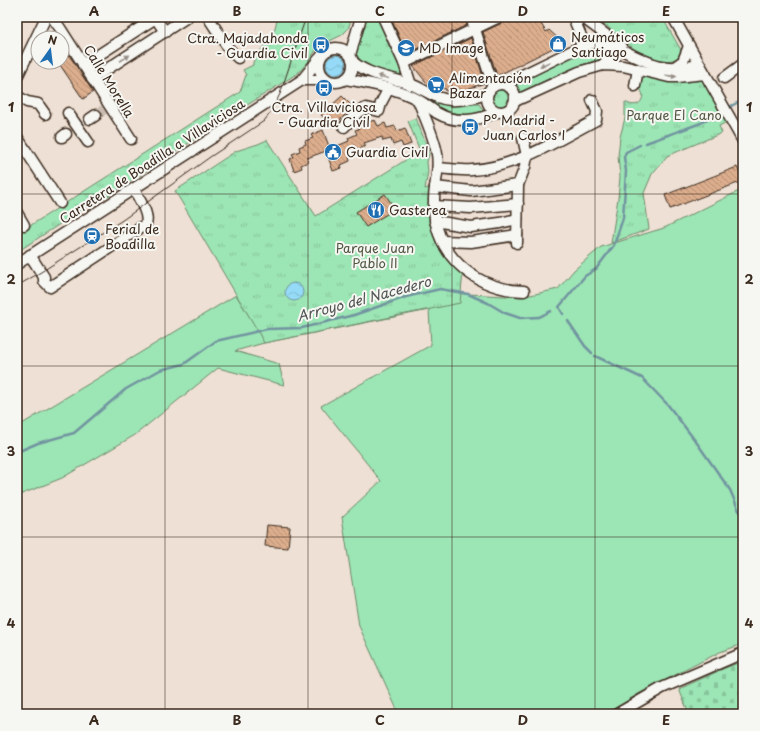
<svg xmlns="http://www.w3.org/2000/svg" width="760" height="731" font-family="'Playpen Sans',sans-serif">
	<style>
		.grass { fill: #9ce5b4; stroke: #6c8869 }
		.cemetery { fill: url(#cemetery-stones); stroke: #6c8869 }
		.park { fill: url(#park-tufts); stroke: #6c8869 }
		.water { fill: url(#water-waves); stroke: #7194a0 }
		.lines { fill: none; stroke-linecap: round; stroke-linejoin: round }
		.stream { stroke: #7194a0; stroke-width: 2.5 }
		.building { fill: url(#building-back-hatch); stroke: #3b2a1e }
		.minor-tunnel { stroke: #cabcb0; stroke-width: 10; stroke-dasharray: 10 5; stroke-linecap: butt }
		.minor-casing { stroke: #3b2a1e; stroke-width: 13 }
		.minor { stroke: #f6f6f2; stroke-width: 10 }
		.tram { stroke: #3b2a1e; stroke-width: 1 }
		.oneway { fill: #989088 }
		.grid { fill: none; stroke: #3b2a1e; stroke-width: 1; stroke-opacity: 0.55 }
		.labels { text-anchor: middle; stroke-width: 4; stroke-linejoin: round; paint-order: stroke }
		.poi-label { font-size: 13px; fill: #3b2a1e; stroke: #f6f6f2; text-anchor: start }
		.street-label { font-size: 13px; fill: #3b2a1e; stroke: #f6f6f2 }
		.park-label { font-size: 13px; fill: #535944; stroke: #f6f6f2 }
		.water-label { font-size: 14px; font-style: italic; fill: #525654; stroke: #f6f6f2 }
		.neatline { fill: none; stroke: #3b2a1e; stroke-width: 1.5 }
		.grid-label { font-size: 13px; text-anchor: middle; font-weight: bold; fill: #3b2a1e }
	</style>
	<defs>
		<pattern id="cemetery-stones" width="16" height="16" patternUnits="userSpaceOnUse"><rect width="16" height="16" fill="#9ce5b4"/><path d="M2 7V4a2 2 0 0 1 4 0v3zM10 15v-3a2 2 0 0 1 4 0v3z" fill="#87c59a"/></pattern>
		<pattern id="park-tufts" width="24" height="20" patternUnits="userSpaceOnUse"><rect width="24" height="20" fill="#9ce5b4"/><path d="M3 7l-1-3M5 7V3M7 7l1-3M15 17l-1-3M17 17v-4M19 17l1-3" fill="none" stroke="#87c59a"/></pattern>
		<pattern id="water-waves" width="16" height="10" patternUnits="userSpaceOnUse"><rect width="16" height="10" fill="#95dbf7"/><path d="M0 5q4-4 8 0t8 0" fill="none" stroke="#81bcd3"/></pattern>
		<pattern id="building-back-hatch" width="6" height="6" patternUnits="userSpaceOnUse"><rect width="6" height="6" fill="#dcae8d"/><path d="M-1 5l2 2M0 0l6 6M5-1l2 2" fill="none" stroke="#b48e73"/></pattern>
	</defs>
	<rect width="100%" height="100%" fill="#eee0d4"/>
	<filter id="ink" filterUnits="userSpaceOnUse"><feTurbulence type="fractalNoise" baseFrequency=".025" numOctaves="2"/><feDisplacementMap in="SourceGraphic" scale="8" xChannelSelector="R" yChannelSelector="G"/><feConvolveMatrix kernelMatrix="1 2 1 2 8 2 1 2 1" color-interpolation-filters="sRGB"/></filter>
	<g filter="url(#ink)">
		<g class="grass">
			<path d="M594,47L602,48L605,58C574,66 548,78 521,94L514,84L580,51Z"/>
			<path d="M419,95L433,101L449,105L479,104L484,112C452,119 445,113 419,95Z"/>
			<polygon points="743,189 743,644 720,652 638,694 606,714 399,714 359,626 342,517 381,481 321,406 431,345 429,310 264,343 235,351 279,364 284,385 218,368 135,435 62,478 17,496 17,427 236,295 257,328 451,293 521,297 558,289 574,270 601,247 664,228"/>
		</g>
		<polygon class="cemetery" points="743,661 743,714 689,714 679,689 725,668"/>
		<g class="park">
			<polygon points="278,17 352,17 348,29 342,35 319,46 308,62 298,73 206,131 195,139 102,200 98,199 17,252 17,234 240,92 246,75 243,70 253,65 253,62 274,31"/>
			<polygon points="366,17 378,17 389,46 401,68 401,73 399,76 372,68 364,65 356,54 365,26"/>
			<path d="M592,17H662L681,50C677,70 648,57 636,50C627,45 619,35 610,29C605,24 598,21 592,17Z"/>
			<path d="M639,71L704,76L729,121L719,126L722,133L667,156L652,174L644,193L649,229L611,243L618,198L620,177L618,156L620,137L625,118V102C640,111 649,96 637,85Z"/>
			<circle cx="500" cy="98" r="8"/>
			<polygon points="416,118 428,149 429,154 427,162 428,172 425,189 431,187 430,206 463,272 460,303 264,343 256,328 175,191 236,151 258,144 267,140 316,216 420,151 408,121"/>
		</g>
		<g class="water">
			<circle cx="336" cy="65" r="10"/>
			<circle cx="294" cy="292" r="9"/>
		</g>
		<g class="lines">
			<g class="stream">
				<polyline points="727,108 743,100"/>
				<polyline points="646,143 701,123 723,111"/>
				<polyline points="563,314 559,307 585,276 596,269 614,245 623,218 626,171 624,157 626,152 640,145"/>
				<polyline points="568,321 585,346 592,353"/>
				<polyline points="595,356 642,378 668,405 697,443 730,490 740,513 743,516"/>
				<polyline points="17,452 38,443 74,433 126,389 160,370 184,364 216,341 267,329 302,328 354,315 406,297 440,289 468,294 488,303 505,313 520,318 539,317 551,311"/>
			</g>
		</g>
		<g class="building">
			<polygon points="399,17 465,17 467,25 407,54 392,21"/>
			<polygon points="505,17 537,17 546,32 549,30 563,43 497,76 483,32 502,23"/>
			<polygon points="471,38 485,83 464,90 446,91 446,89 432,87 426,82 413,66"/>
			<polygon points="62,44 93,92 83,99 58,62 62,62"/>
			<polygon points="342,96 353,107 333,127 321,115"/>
			<polygon points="375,120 378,126 385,123 387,128 395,126 397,131 405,128 411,144 403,147 401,142 393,145 391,139 383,141 382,137 364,143 366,146 356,150 358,154 349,157 350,161 341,165 342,168 333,171 326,151 307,158 308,162 301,165 302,168 294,171 290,159 294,157 292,154 300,151 299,147 306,144 305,141 313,138 311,135 323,130 330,149 349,141 348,138 357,134 355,130 359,129 358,125"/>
			<polygon points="737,167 743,181 670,209 665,195"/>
			<polygon points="385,194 395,209 366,227 356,212"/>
			<polygon points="267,525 290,527 288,548 265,546"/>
		</g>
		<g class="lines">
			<polyline class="minor-tunnel" points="96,115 105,109"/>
			<defs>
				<g id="minor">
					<polyline points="52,17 60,28 131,139"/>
					<polyline points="208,17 229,49 238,58"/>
					<polyline points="383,17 404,63 411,85"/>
					<polyline points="471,17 493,86"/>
					<polyline points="573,17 581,36 584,45"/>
					<polyline points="582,17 621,46"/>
					<polyline points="673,17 743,141"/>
					<circle cx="336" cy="65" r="17"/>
					<polyline points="350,55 361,17"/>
					<path d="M353,62C370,76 390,77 410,84C424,89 435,99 450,100C463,101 474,98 486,94"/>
					<polyline points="404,63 499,17"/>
					<polyline points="83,65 154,19 157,20 165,32"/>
					<polyline points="603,65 608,59 608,44"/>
					<polyline points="673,68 683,61 689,46"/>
					<polyline points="17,77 46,17"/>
					<polyline points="724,78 743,64"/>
					<polyline points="92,79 187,17"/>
					<path d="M346,79C367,83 387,86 406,94C418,98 427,106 437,113C456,124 478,121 496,112"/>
					<polyline points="302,80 326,80"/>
					<circle cx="501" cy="98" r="14"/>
					<path d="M504,84L584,45C594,42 604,43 614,46C646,62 663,73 700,65"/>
					<polyline points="635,86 638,69"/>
					<polyline points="17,96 27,102 38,104 45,114"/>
					<path d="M418,100C425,118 434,136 437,154C440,170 434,184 434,200C432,253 473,289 524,291"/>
					<polyline points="515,101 579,72 603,65 623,66 669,77 677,77 705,74"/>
					<polyline points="68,113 88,142"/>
					<polyline points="90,119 96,115"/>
					<polyline points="344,127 358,112 366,108 379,111 381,103 389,88"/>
					<polyline points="17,137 60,203"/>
					<polyline points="62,137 66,134"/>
					<path d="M438,168C449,169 461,171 472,170C517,167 556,141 596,120L597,111L592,100"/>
					<polyline points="435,187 471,191 518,185"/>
					<polyline points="434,206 471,208 518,204"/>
					<polyline points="17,213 24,225"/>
					<polyline points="435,221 471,227 500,223 517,219"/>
					<polyline points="442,241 471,242 517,235"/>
					<polyline points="517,243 518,185 525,167 527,156 523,138"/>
					<path d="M30,255L44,277V281L50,287L146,224C150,214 138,198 134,189"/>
					<polyline points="17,264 302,80 319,59"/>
					<polyline points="617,714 662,688 743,653"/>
				</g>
			</defs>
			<use href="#minor" class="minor-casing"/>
			<use href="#minor" class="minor"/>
			<polyline class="tram" points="17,286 41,272 124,219 210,157 264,121 271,112 280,94 306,17"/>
		</g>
		<defs><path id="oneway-solid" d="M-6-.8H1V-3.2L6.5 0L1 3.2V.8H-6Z"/></defs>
		<g class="oneway">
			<use href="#oneway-solid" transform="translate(125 58) rotate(-33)"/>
			<use href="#oneway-solid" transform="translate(545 64) rotate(154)"/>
			<use href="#oneway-solid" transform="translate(671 76) rotate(6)"/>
			<use href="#oneway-solid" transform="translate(383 77) rotate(-165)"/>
		</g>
	</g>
	<path class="grid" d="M165,17V714M308,17V714M452,17V714M595,17V714M17,194H743M17,366H743M17,537H743"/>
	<defs>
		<symbol id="shop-disc" viewBox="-11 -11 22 22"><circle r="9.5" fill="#1f6fb2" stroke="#f6f6f2"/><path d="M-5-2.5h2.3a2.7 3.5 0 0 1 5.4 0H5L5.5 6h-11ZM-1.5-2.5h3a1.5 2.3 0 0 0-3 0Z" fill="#fff"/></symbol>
		<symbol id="bus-disc" viewBox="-11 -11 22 22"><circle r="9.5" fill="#1f6fb2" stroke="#f6f6f2"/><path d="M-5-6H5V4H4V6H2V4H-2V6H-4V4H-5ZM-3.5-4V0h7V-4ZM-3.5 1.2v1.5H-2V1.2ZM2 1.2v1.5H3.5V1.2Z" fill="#fff"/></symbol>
		<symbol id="school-disc" viewBox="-11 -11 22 22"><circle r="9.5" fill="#1f6fb2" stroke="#f6f6f2"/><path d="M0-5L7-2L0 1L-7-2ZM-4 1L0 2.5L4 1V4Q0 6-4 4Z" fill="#fff"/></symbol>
		<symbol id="supermarket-disc" viewBox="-11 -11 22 22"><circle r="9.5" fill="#1f6fb2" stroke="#f6f6f2"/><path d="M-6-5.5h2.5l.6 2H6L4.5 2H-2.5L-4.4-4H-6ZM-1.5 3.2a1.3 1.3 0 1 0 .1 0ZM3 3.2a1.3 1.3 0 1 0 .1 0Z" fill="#fff"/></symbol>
		<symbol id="civic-disc" viewBox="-11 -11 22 22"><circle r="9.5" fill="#1f6fb2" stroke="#f6f6f2"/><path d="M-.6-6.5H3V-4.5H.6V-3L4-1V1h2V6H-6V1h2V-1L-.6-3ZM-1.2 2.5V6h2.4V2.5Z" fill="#fff"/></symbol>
		<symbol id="restaurant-disc" viewBox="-11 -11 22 22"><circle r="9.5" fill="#1f6fb2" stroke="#f6f6f2"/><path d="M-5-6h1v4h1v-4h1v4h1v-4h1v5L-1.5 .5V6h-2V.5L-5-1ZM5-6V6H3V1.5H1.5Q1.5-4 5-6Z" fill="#fff"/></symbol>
		<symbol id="station-disc" viewBox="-11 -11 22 22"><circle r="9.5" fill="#1f6fb2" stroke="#f6f6f2"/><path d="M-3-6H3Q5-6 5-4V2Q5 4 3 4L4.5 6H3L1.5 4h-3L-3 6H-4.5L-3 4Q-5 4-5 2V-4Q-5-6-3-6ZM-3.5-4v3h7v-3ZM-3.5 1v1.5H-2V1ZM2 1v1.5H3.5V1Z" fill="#fff"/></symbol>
	</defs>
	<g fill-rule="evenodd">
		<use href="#shop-disc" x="548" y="34" width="20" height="20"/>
		<use href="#bus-disc" x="311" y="35" width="20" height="20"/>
		<use href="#school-disc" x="396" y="38" width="20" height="20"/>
		<use href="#supermarket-disc" x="426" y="75" width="20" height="20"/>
		<use href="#bus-disc" x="314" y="78" width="20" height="20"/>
		<use href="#bus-disc" x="460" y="117" width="20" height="20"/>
		<use href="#civic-disc" x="323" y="142" width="20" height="20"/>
		<use href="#restaurant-disc" x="366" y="200" width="20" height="20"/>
		<use href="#station-disc" x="82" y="226" width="20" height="20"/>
	</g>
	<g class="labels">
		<g class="poi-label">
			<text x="571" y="42">Neumáticos<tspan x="571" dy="15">Santiago</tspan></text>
			<text x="308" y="43" text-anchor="end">Ctra. Majadahonda<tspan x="308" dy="15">- Guardia Civil</tspan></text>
			<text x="419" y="53">MD Image</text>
			<text x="449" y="83">Alimentación<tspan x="449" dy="15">Bazar</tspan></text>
			<text x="324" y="112" text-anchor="middle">Ctra. Villaviciosa<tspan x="324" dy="15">- Guardia Civil</tspan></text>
			<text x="483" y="125">Pº Madrid -<tspan x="483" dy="15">Juan Carlos I</tspan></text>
			<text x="346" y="157">Guardia Civil</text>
			<text x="389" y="215">Gasterea</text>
			<text x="105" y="234">Ferial de<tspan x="105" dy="15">Boadilla</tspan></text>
		</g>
		<g class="street-label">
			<text transform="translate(109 81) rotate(58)" y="5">Calle Morella</text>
			<text transform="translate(152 161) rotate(-33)" y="5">Carretera de Boadilla a Villaviciosa</text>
		</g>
		<g class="park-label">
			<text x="674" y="120">Parque El Cano</text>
			<text x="375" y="253">Parque Juan<tspan x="375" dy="15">Pablo II</tspan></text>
		</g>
		<g class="water-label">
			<text transform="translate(364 299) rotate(-15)" y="5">Arroyo del Nacedero</text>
		</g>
	</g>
	<rect width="760" height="731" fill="none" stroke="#f6f6f2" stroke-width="44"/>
	<g transform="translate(50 50) rotate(14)"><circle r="19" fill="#f6f6f2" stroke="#aba49d"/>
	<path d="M0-3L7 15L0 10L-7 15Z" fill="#1f6fb2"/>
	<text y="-6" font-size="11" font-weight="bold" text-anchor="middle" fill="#3b2a1e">N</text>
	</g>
	<rect x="22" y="22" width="716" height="687" class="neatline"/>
	<g class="grid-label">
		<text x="94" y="16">A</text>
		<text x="237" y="16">B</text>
		<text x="380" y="16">C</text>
		<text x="523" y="16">D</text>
		<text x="666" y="16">E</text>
		<text x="11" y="112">1</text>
		<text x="749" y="112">1</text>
		<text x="11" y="284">2</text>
		<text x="749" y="284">2</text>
		<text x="11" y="456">3</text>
		<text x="749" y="456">3</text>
		<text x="11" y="628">4</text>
		<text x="749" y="628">4</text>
		<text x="94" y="725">A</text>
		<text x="237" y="725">B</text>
		<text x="380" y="725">C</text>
		<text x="523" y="725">D</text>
		<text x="666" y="725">E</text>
	</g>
</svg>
